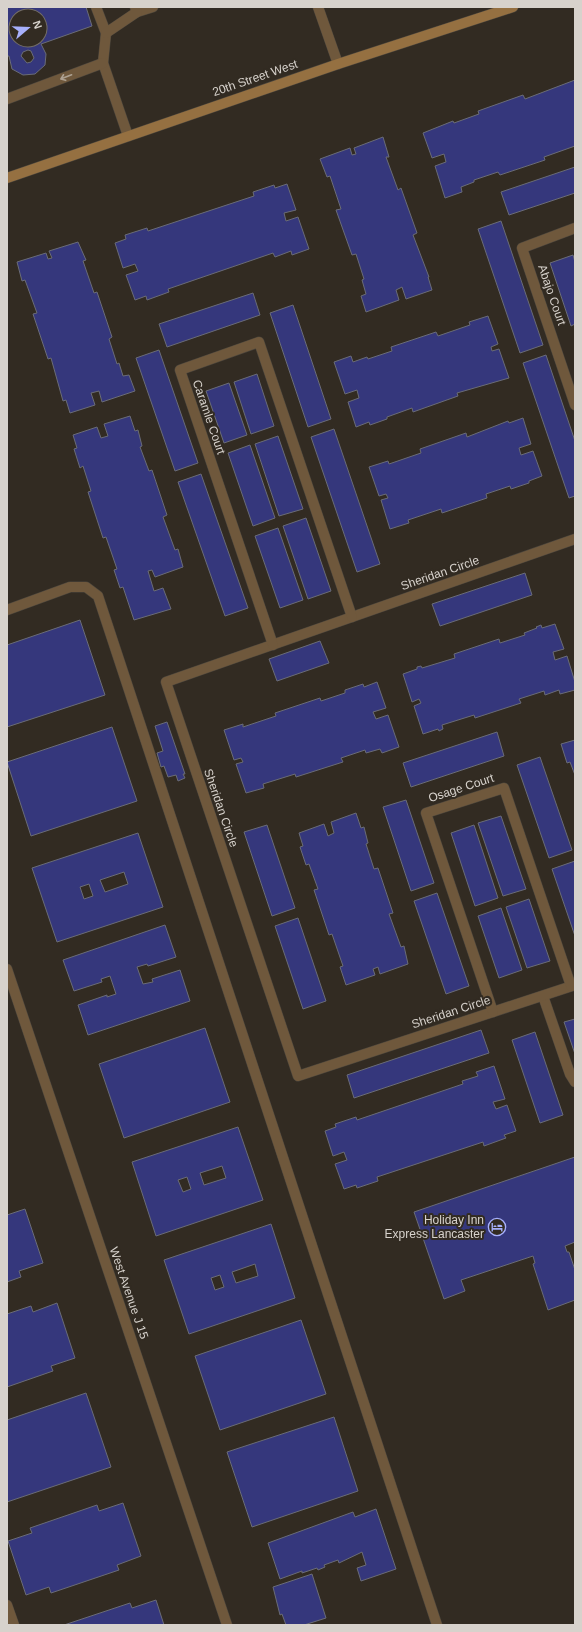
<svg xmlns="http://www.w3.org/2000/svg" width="582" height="1632" font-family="Arial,sans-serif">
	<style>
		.building { fill: #35377c; stroke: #6a6c77; fill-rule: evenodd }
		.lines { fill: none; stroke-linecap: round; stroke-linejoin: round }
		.lane-casing { stroke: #4c463d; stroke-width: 11 }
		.street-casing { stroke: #4c463d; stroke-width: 11 }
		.secondary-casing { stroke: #4c463d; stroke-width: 11 }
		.lane { stroke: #6f583c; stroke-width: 10 }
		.street { stroke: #6f583c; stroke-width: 10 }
		.secondary { stroke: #957041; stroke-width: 10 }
		.oneway { stroke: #ada192 }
		.labels { text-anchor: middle; stroke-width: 4; stroke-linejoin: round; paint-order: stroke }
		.street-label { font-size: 12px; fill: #d7d2cc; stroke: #322b22 }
		.poi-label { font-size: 12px; fill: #d7d2cc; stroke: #322b22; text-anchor: end }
	</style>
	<rect width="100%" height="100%" fill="#322b22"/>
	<g class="building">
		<path d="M7,7H86L92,26L41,44L46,54L45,65L35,74L23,75L12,69L9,56H7ZM16,16H40V40H16ZM28,50L31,51L34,58L31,62L27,63L21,56L23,52Z"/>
		<polygon points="575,80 575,146 544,157 545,160 500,175 498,172 474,180 474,182 461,187 462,192 445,198 435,166 446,162 444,154 432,158 423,133 453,121 454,123 479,114 478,111 523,95 525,99"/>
		<polygon points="383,137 389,157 386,157 398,190 401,188 417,233 413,235 429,277 428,277 432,290 406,299 402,287 396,290 399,300 366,312 361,296 366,294 362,280 364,279 356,254 352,255 336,210 341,209 330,176 327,177 320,159 350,148 352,155 356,154 354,148"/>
		<polygon points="575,167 575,193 509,215 501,192"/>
		<polygon points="287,184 296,210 284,213 286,221 298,217 309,249 292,255 291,251 275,257 273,253 168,289 169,292 147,300 146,296 135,300 126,275 138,271 135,264 123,268 115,243 126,239 125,235 147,228 148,231 254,196 253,192 274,185 275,188"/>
		<polygon points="501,221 543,345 520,353 478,229"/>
		<polygon points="78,242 86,260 83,261 94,293 97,292 112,337 109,339 117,364 119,363 123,376 129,375 135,391 102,402 99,391 91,393 95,405 70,413 66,400 63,401 51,358 48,359 33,314 37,313 25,280 22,281 17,262 46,253 48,259 52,258 49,251"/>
		<polygon points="573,255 575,262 575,324 571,326 550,263"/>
		<polygon points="253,293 260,315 167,347 159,324"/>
		<polygon points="293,305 331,419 308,427 270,313"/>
		<polygon points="488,316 498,344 491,347 492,351 499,349 509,378 457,393 458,396 413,412 412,408 387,417 387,419 370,425 369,422 356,427 348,402 359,398 357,390 345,394 334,362 351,356 353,362 367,357 368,359 392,351 391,347 436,332 438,336 470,325 469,322"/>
		<polygon points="159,350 198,463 175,471 136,358"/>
		<polygon points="546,355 575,441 575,496 569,498 523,363"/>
		<polygon points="257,374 274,426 251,434 234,382"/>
		<polygon points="229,383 247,435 224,443 206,391"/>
		<polygon points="130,416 135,431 138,430 142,446 140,447 149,471 152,470 167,515 163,517 175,550 178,549 183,567 155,577 152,570 148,571 154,591 163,588 171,609 134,620 123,587 120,588 114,570 117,569 106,537 103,538 88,492 91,491 83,466 80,468 74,449 77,448 73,435 97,427 101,438 108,436 104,424"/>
		<polygon points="523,418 531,444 519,448 521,455 533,451 542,476 529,481 529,483 511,489 510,486 486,494 487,498 442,513 441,509 408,520 409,523 390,529 381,500 388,498 386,494 379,496 369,467 388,461 389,464 421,453 420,449 466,433 467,437 508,421 509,423"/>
		<polygon points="334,429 380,564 357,572 311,437"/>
		<polygon points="278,436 303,509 279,516 255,444"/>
		<polygon points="250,445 275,518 253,526 228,453"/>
		<polygon points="201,474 248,608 225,616 178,482"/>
		<polygon points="306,518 331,591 308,599 283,526"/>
		<polygon points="278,528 303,600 280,608 255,536"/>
		<polygon points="525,573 532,595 440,626 432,604"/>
		<polygon points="80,620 105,695 7,727 7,645"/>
		<polygon points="555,624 564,649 553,652 555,660 567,656 575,682 575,690 560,694 559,690 545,695 544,691 519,699 521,703 475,718 474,715 442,725 443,729 439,731 438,729 423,734 414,706 421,703 419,699 412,702 403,674 417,669 417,667 421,666 422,668 455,658 454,654 499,639 500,643 525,635 524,633 537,628 536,627 541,625 542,628"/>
		<polygon points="320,641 329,663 277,681 269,659"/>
		<polygon points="377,682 386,708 373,712 376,719 388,715 399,747 382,753 380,749 366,753 365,750 341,758 343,762 296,777 295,774 263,784 264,788 246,793 236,764 243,762 241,758 234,760 224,730 243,724 243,727 276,716 275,713 320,698 321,701 345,693 345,690 363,684 364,687"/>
		<polygon points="167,722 185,774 183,774 185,778 178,781 176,775 168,777 164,766 161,767 157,753 163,751 155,726"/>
		<polygon points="112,727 137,801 31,836 7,762"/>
		<polygon points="497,732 504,756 411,787 403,763"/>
		<polygon points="575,740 575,775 570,762 567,763 561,744"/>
		<polygon points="540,757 572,850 549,858 517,765"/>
		<polygon points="406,800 434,883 411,891 383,807"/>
		<polygon points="356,813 361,828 364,827 368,843 366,844 374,869 378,868 393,913 389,914 401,947 404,946 408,964 380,974 378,967 373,969 375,975 346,985 340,967 343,966 332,934 329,935 314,890 318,889 309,864 306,865 300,847 303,846 299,833 324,824 328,836 334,833 331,822"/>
		<polygon points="501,816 526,889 503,896 478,823"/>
		<polygon points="267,825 295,908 272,916 244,832"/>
		<polygon points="474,825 498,898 475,906 451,833"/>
		<path d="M138,833L163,907L57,942L32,868ZM124,872L128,884L105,892L100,880ZM89,884L93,896L84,899L80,887Z"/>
		<polygon points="575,861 575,936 552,869"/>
		<polygon points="437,893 469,986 446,994 414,901"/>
		<polygon points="529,899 550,961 527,968 506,907"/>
		<polygon points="501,908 522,970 499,978 478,916"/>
		<polygon points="298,918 326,1001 303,1009 275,926"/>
		<polygon points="165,925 176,957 148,966 147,964 137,967 143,984 153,982 152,979 180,970 190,1001 88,1035 78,1005 107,995 107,997 116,994 110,976 101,979 102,982 74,991 63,960"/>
		<polygon points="575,1019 575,1054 564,1022"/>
		<polygon points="205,1028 230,1102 124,1138 99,1064"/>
		<polygon points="481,1030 489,1053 354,1098 347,1075"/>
		<polygon points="535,1032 563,1115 540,1123 512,1040"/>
		<polygon points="494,1066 505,1099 493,1102 496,1109 507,1105 516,1131 504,1135 506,1138 484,1146 483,1142 377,1177 378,1181 357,1188 356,1185 344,1189 335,1164 347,1160 344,1152 333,1156 325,1131 336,1127 335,1124 356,1117 357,1120 463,1084 462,1081 478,1076 476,1072"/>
		<path d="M238,1127L263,1200L156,1236L132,1162ZM222,1166L226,1178L204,1185L200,1173ZM187,1177L191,1189L183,1192L178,1180Z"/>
		<polygon points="575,1157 575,1242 565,1246 567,1252 569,1252 575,1270 575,1300 548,1310 533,1264 535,1263 533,1256 461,1280 465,1291 444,1299 414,1212"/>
		<polygon points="25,1209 43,1263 19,1271 21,1277 7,1282 7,1215"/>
		<path d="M271,1224L295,1298L189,1334L164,1260ZM255,1264L258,1276L236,1283L232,1272ZM220,1275L224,1287L215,1290L211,1278Z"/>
		<polygon points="57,1303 75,1358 51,1366 53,1371 7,1387 7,1314 31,1306 33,1312"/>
		<polygon points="301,1320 326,1394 220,1430 195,1356"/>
		<polygon points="86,1393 111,1467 7,1502 7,1420"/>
		<polygon points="334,1417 358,1491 252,1527 227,1452"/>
		<polygon points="123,1503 141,1556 117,1565 119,1570 51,1593 49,1587 26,1595 8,1541 32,1533 30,1528 97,1505 99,1511"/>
		<polygon points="376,1509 396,1569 361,1581 357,1568 366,1565 362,1552 339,1563 338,1560 324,1565 325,1567 318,1570 317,1568 302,1573 302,1571 280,1579 268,1543 353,1512 355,1517"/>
		<polygon points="312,1574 326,1618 304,1625 286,1625 282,1614 280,1615 273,1587"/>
		<polygon points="156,1600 164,1625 64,1625 130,1603 132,1608"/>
	</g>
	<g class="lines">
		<defs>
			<g id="lane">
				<polyline points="96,7 106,33 103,63 128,136"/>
				<polyline points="135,7 137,12 153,7"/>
				<polyline points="106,33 137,12"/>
				<polyline points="7,99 103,63"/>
				<polyline points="7,610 70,587 86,587 98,596 437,1625"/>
				<polyline points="543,996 570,1074 575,1082"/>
				<polyline points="7,1605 14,1625"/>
			</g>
			<g id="street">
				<polyline points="318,7 338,64"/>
				<polyline points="575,228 522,248 575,405"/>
				<polyline points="575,539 166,682 298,1076 575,985"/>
				<polyline points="273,645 180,370 259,342 352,617"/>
				<polyline points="7,969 227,1625"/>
				<polyline points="493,1012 426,813 504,788 571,986"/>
			</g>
			<polyline id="secondary" points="7,178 338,64 513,7"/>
		</defs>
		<use href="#lane" class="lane-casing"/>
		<use href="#street" class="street-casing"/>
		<use href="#secondary" class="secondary-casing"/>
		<use href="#lane" class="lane"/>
		<use href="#street" class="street"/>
		<use href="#secondary" class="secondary"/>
	</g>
	<defs><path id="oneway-shaft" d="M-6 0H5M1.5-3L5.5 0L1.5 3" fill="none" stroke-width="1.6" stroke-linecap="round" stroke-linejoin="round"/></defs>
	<use class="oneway" href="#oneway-shaft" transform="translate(66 77) rotate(159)"/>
	<defs>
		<symbol id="hotel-ring" viewBox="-11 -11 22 22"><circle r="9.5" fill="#322b22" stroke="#a7b0fc" stroke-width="1.5"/><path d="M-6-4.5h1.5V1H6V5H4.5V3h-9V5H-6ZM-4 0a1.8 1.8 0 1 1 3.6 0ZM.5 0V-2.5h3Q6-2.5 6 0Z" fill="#a7b0fc"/></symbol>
	</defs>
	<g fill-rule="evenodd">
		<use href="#hotel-ring" x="487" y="1217" width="20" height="20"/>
	</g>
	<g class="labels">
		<g class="street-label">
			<text transform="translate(255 78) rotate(-19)" y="4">20th Street West</text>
			<text transform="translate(552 295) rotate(71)" y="4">Abajo Court</text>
			<text transform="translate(209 417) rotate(71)" y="4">Caramle Court</text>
			<text transform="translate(440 573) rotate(-19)" y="4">Sheridan Circle</text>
			<text transform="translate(461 788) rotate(-18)" y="4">Osage Court</text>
			<text transform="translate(221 808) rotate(71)" y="4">Sheridan Circle</text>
			<text transform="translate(451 1012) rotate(-18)" y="4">Sheridan Circle</text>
			<text transform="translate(129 1293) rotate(71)" y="4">West Avenue J 15</text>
		</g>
		<g class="poi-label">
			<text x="484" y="1224">Holiday Inn<tspan x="484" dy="14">Express Lancaster</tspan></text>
		</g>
	</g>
	<rect width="582" height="1632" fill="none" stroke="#d7d2cc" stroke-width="16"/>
	<g transform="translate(28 28) rotate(71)"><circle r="19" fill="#322b22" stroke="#746e66"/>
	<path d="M0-3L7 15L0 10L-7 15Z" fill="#a7b0fc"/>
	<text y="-6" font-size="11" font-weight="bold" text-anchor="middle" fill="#d7d2cc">N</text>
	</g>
</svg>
